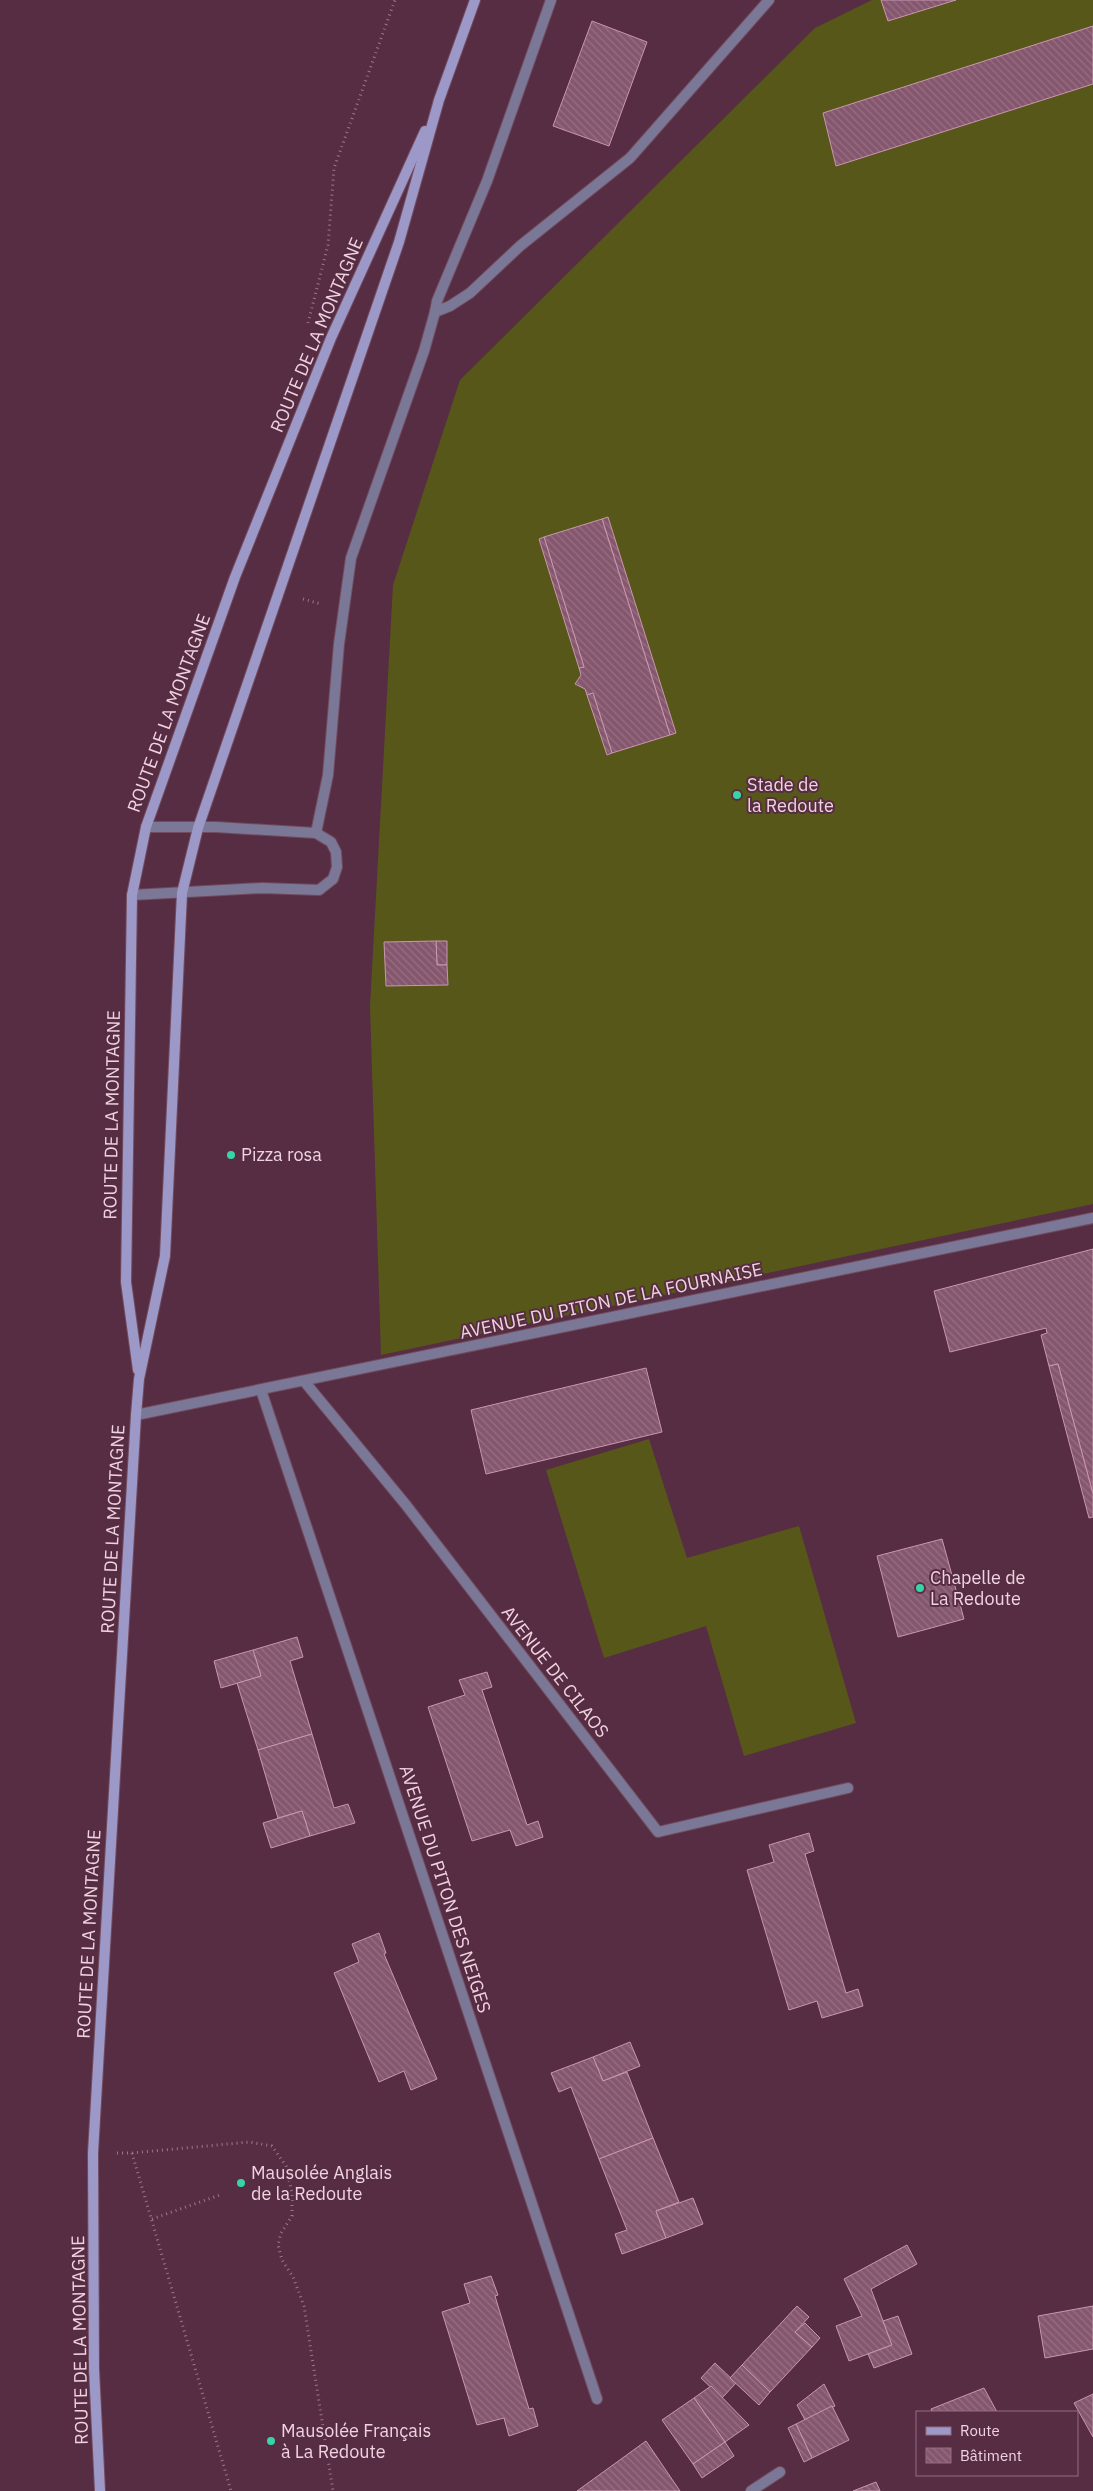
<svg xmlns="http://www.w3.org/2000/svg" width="1093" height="2491" font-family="'IBM Plex Sans',sans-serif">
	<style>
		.pitch { fill: #58571a }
		.building { fill: url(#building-back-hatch); stroke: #c996af }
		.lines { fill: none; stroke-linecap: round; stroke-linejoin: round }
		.lane-casing { stroke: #724b5f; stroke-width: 12 }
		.street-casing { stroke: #724b5f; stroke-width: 12 }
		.secondary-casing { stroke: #724b5f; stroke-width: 12 }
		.path { stroke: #9b7789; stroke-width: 3; stroke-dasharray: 1 4; stroke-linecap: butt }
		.lane { stroke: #7a7896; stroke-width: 10 }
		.street { stroke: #7a7896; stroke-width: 10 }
		.secondary { stroke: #9c98c8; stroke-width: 10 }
		.poi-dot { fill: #38d4a6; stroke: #572d43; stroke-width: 2 }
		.labels { text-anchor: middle; stroke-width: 4; stroke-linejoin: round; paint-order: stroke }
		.street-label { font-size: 18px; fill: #efd3e0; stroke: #572d43 }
		.poi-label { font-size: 18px; fill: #efd3e0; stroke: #572d43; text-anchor: start }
	</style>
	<defs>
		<pattern id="building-back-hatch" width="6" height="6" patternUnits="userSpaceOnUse" patternTransform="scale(1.25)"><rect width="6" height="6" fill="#85576e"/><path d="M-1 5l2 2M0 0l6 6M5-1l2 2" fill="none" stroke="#976e82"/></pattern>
	</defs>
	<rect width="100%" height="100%" fill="#572d43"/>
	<g class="pitch">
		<polygon points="872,0 1093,0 1093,1204 381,1355 370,1006 393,585 460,380 815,28"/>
		<polygon points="649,1439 687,1558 799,1526 856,1723 744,1756 706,1626 604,1658 546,1470"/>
	</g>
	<g class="building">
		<polygon points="881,0 956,0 888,21"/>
		<polygon points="592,21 647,42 609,146 553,126"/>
		<polygon points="1093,26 1093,84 836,166 823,113"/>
		<polygon points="608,517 676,733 670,735 602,519"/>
		<polygon points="602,519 670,735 612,753 593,693 587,695 585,689 575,684 581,675 579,668 584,667 544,537"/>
		<polygon points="544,537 584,667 579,668 539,539"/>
		<polygon points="593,693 612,753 607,755 587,695"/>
		<polygon points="436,941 447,941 447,965 437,965"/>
		<polygon points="436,941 437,965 447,965 448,985 386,986 384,942"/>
		<polygon points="1093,1249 1093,1494 1058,1364 1049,1366 1041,1335 1047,1333 1046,1328 950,1352 934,1291"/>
		<polygon points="1058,1364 1093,1494 1093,1517 1089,1518 1049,1366"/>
		<polygon points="646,1368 662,1432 486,1474 471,1410"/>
		<polygon points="942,1539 964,1619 898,1637 877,1556"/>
		<polygon points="297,1637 303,1657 290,1661 312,1734 258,1750 237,1683 261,1676 253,1650"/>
		<polygon points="253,1650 261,1676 221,1688 214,1661"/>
		<polygon points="487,1672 492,1687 482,1690 527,1825 538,1821 543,1837 516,1846 510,1830 472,1841 428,1707 465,1695 459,1680"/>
		<polygon points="312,1734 334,1808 348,1804 355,1823 310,1836 302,1811 278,1818 258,1750"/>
		<polygon points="302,1811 310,1836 271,1848 263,1823"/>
		<polygon points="809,1833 814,1851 805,1854 846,1993 858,1989 863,2006 822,2018 817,2001 789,2010 747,1870 774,1862 769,1845"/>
		<polygon points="379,1933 386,1953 384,1954 437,2079 411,2090 404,2071 379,2082 334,1973 359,1962 352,1944"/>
		<polygon points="630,2042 640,2066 603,2081 593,2057"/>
		<polygon points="593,2057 603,2081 627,2072 653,2138 599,2159 571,2087 559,2092 551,2073"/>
		<polygon points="653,2138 679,2202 656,2211 666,2238 622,2254 615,2234 627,2230 599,2159"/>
		<polygon points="693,2198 703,2224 666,2238 656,2211"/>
		<polygon points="907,2245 917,2264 871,2289 892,2345 849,2361 836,2326 862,2316 844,2279"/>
		<polygon points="491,2276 498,2295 495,2296 529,2409 533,2408 538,2426 509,2436 504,2418 477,2425 442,2312 470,2303 464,2284"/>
		<polygon points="797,2306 809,2317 795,2332 812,2347 770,2392 742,2365"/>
		<polygon points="1093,2306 1093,2349 1045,2358 1038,2316"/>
		<polygon points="898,2316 912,2354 874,2368 868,2354 892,2345 883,2321"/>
		<polygon points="805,2323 820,2338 812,2347 795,2332"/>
		<polygon points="715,2363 736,2383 722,2398 701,2378"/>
		<polygon points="742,2365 770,2392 759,2405 730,2378"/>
		<polygon points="824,2384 835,2406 805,2420 797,2405"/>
		<polygon points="711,2386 749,2425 725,2442 694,2398"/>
		<polygon points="984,2388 997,2412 932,2412 931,2409"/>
		<polygon points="1093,2394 1093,2437 1074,2403"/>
		<polygon points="694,2398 725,2442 693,2464 662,2420"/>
		<polygon points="832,2406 849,2440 812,2458 796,2424"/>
		<polygon points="796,2424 812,2458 804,2462 788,2428"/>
		<polygon points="646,2441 680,2491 577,2491"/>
		<polygon points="725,2442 734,2456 702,2478 693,2464"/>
		<polygon points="876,2482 880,2491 853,2491"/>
	</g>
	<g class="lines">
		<defs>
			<polyline id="lane" points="304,1381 406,1505 658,1832 848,1788"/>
			<g id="street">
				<polyline points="551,0 487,181 437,301 435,312 450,306 470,293 520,246 630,158 769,0"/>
				<polyline points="316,833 328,775 339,644 351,558 424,351 435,312"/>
				<polyline points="132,895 262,888 319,890 333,879 337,867 336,852 331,842 316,833 216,827 146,827"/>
				<polyline points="261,1390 597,2399"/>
				<polyline points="136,1415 1093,1218"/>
				<polyline points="751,2491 780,2472"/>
			</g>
			<g id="secondary">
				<polyline points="138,1370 126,1282 132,895 146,827 235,577 331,338 425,131"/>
				<polyline points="100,2491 94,2369 93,2153 136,1415 139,1379 165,1256 182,893 198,828 399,242 439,100 475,0"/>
			</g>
		</defs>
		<use href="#lane" class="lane-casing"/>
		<use href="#street" class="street-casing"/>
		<use href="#secondary" class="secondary-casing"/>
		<g class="path">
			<polyline points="308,323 328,245 334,168 395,0"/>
			<polyline points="303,599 321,604"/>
			<polyline points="117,2153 132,2153 231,2491"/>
			<polyline points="132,2153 249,2142 272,2146 286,2166 292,2193 292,2216 281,2233 278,2245 282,2260 293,2277 304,2306 333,2491"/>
			<polyline points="152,2219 220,2195"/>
		</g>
		<use href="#lane" class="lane"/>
		<use href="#street" class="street"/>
		<use href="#secondary" class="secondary"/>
	</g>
	<g class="poi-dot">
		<circle cx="737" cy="795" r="5"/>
		<circle cx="231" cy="1155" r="5"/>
		<circle cx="920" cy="1588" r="5"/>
		<circle cx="241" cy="2183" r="5"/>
		<circle cx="271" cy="2441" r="5"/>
	</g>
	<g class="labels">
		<g class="street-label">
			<text transform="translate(317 335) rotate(-67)" y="6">ROUTE DE LA MONTAGNE</text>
			<text transform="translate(169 713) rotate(-70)" y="6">ROUTE DE LA MONTAGNE</text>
			<text transform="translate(112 1115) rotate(-89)" y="6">ROUTE DE LA MONTAGNE</text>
			<text transform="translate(611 1301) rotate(-12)" y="6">AVENUE DU PITON DE LA FOURNAISE</text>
			<text transform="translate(113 1529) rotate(-87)" y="6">ROUTE DE LA MONTAGNE</text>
			<text transform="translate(555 1672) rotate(52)" y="6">AVENUE DE CILAOS</text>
			<text transform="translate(445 1889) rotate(72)" y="6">AVENUE DU PITON DES NEIGES</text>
			<text transform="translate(89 1934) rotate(-87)" y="6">ROUTE DE LA MONTAGNE</text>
			<text transform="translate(80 2340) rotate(-91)" y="6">ROUTE DE LA MONTAGNE</text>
		</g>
		<g class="poi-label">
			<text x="747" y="791">Stade de<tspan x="747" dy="21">la Redoute</tspan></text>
			<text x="241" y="1161">Pizza rosa</text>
			<text x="930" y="1584">Chapelle de<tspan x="930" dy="21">La Redoute</tspan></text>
			<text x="251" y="2179">Mausolée Anglais<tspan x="251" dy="21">de la Redoute</tspan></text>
			<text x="281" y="2437">Mausolée Français<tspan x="281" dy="21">à La Redoute</tspan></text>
		</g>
	</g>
	<rect x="916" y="2411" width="162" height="65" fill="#572d43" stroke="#946f82"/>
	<rect x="926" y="2427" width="25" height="8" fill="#9c98c8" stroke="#946f82"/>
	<text x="960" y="2436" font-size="15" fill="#efd3e0">Route</text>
	<rect x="926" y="2448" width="25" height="15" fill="url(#building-back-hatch)" stroke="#946f82"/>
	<text x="960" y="2461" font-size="15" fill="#efd3e0">Bâtiment</text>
</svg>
